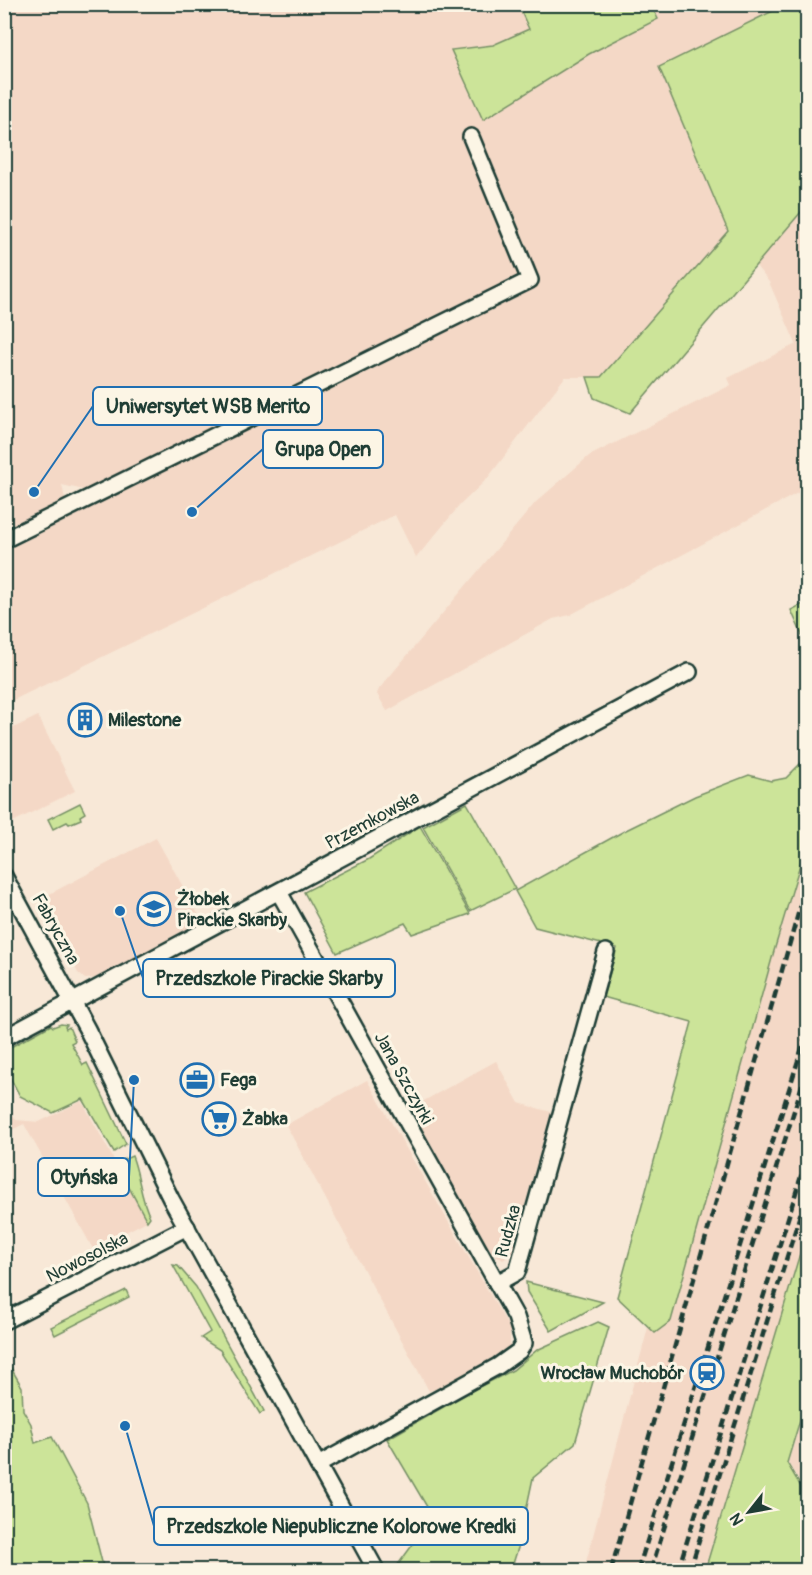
<svg xmlns="http://www.w3.org/2000/svg" width="812" height="1575" font-family="Pangolin,sans-serif">
	<style>
		.built { fill: #f4d8c6 }
		.green { fill: #cce499; stroke: #769066; stroke-width: 1.5 }
		.lines { fill: none; stroke-linecap: round; stroke-linejoin: round }
		.street-casing { stroke: #1f3d34; stroke-width: 20 }
		.street { stroke: #fcf5e5; stroke-width: 15 }
		.rail { stroke: #1f3d34; stroke-width: 4.5; stroke-dasharray: 9 4.5; stroke-linecap: butt }
		.labels { text-anchor: middle; stroke-width: 6; stroke-linejoin: round; paint-order: stroke }
		.poi-label { font-size: 18px; font-weight: bold; fill: #1f3d34; stroke: #fcf5e5; text-anchor: start }
		.street-label { font-size: 18px; fill: #1f3d34; stroke: #fcf5e5 }
		.leader { fill: none; stroke: #1f6fb2; stroke-width: 2 }
		.callout-dot { fill: #1f6fb2; stroke: #fcf5e5; stroke-width: 2 }
		.callout { fill: #fcf5e5; stroke: #1f6fb2; stroke-width: 2 }
		.callout-label { font-size: 20px; text-anchor: middle; font-weight: bold; fill: #1f3d34 }
	</style>
	<rect width="100%" height="100%" fill="#f8e8d7"/>
	<filter id="ink" filterUnits="userSpaceOnUse"><feTurbulence type="fractalNoise" baseFrequency=".0167" numOctaves="2"/><feDisplacementMap in="SourceGraphic" scale="12" xChannelSelector="R" yChannelSelector="G"/><feConvolveMatrix kernelMatrix="1 2 1 2 8 2 1 2 1" color-interpolation-filters="sRGB"/></filter>
	<g filter="url(#ink)">
		<g class="built">
			<polygon points="5,5 807,5 807,488 570,615 553,619 387,711 377,694 379,689 536,502 589,456 731,385 728,378 796,344 769,282 728,231 601,377 565,377 487,479 460,505 416,558 395,515 5,704 5,551 329,387 323,373 84,490 62,485 65,499 5,528"/>
			<polygon points="38,716 75,791 5,826 5,732"/>
			<polygon points="807,748 807,1238 704,1570 584,1570 768,873"/>
			<polygon points="156,838 202,921 96,978 85,979 78,973 38,900"/>
			<polygon points="496,1061 519,1103 551,1112 511,1255 503,1260 489,1251 411,1108"/>
			<polygon points="367,1080 510,1329 510,1349 451,1384 429,1391 286,1125"/>
			<polygon points="4,1098 16,1120 39,1122 82,1101 147,1221 93,1249 24,1124 5,1133"/>
			<polygon points="807,1400 807,1493 788,1463"/>
		</g>
		<g class="green">
			<polygon points="518,5 651,5 658,19 589,54 483,120 451,50 493,45 529,29"/>
			<polygon points="785,5 807,5 807,205 630,413 594,398 587,377 601,377 728,231 659,67"/>
			<polygon points="807,602 807,646 791,610"/>
			<polygon points="807,746 807,841 774,951 671,1321 655,1333 617,1297 692,1022 603,997 617,948 535,927 515,891 626,830 695,796 749,775 771,781 786,778 803,761"/>
			<polygon points="80,803 85,813 80,816 81,819 69,824 67,822 53,829 48,819"/>
			<polygon points="467,803 515,889 470,911 423,827"/>
			<polygon points="420,826 470,914 412,934 405,923 337,953 304,892 369,859"/>
			<polygon points="61,1024 67,1025 65,1027 66,1029 69,1027 75,1041 71,1043 83,1065 87,1063 126,1144 114,1152 83,1099 53,1113 20,1096 5,1068 5,1050 51,1025 53,1027"/>
			<path d="M132,1156C140,1176 140,1198 150,1217L147,1221L116,1163Z"/>
			<polygon points="807,1230 807,1397 787,1463 807,1497 807,1570 705,1570"/>
			<polygon points="173,1265 178,1266 196,1287 264,1411 260,1414 220,1350 201,1338 210,1332"/>
			<polygon points="526,1282 603,1302 551,1331 527,1292"/>
			<polygon points="126,1290 129,1297 55,1335 51,1327"/>
			<polygon points="598,1322 609,1327 575,1443 533,1478 518,1548 511,1570 401,1570 397,1566 433,1517 387,1439 475,1389 513,1370 537,1350"/>
			<polygon points="4,1356 22,1387 23,1410 31,1424 35,1443 52,1437 87,1503 104,1570 5,1570"/>
		</g>
		<g class="lines">
			<defs>
				<g id="street">
					<polyline points="4,540 530,280 471,137"/>
					<polyline points="4,876 87,1029 171,1199 376,1570"/>
					<polyline points="279,892 516,1317 524,1343 519,1351 498,1366 318,1465"/>
					<polyline points="4,1038 689,672"/>
					<polyline points="497,1283 517,1272 606,952"/>
					<polyline points="4,1321 187,1227"/>
				</g>
			</defs>
			<use href="#street" class="street-casing"/>
			<use href="#street" class="street"/>
			<g class="rail">
				<polyline points="611,1570 808,879"/>
				<polyline points="638,1570 808,1029"/>
				<polyline points="651,1570 808,1066"/>
				<polyline points="678,1570 808,1154"/>
				<polyline points="690,1570 808,1189"/>
			</g>
		</g>
	</g>
	<defs>
		<symbol id="building-ring" viewBox="-11 -11 22 22"><circle r="9.5" fill="#fcf5e5" stroke="#1f6fb2" stroke-width="1.5"/><path d="M-4-6H4V6H1V3H-1V6H-4ZM-2.5-4.3h1.7v1.8h-1.7ZM.8-4.3h1.7v1.8H.8ZM-2.5-1h1.7V.8h-1.7ZM.8-1h1.7V.8H.8Z" fill="#1f6fb2"/></symbol>
		<symbol id="school-ring" viewBox="-11 -11 22 22"><circle r="9.5" fill="#fcf5e5" stroke="#1f6fb2" stroke-width="1.5"/><path d="M0-5L7-2L0 1L-7-2ZM-4 1L0 2.5L4 1V4Q0 6-4 4Z" fill="#1f6fb2"/></symbol>
		<symbol id="office-ring" viewBox="-11 -11 22 22"><circle r="9.5" fill="#fcf5e5" stroke="#1f6fb2" stroke-width="1.5"/><path d="M-6-3h4V-5.5h4V-3h4V5H-6ZM-1-4.5V-3h2v-1.5ZM-6 0V1H6V0Z" fill="#1f6fb2"/></symbol>
		<symbol id="supermarket-ring" viewBox="-11 -11 22 22"><circle r="9.5" fill="#fcf5e5" stroke="#1f6fb2" stroke-width="1.5"/><path d="M-6-5.5h2.5l.6 2H6L4.5 2H-2.5L-4.4-4H-6ZM-1.5 3.2a1.3 1.3 0 1 0 .1 0ZM3 3.2a1.3 1.3 0 1 0 .1 0Z" fill="#1f6fb2"/></symbol>
		<symbol id="station-ring" viewBox="-11 -11 22 22"><circle r="9.5" fill="#fcf5e5" stroke="#1f6fb2" stroke-width="1.5"/><path d="M-3-6H3Q5-6 5-4V2Q5 4 3 4L4.5 6H3L1.5 4h-3L-3 6H-4.5L-3 4Q-5 4-5 2V-4Q-5-6-3-6ZM-3.5-4v3h7v-3ZM-3.5 1v1.5H-2V1ZM2 1v1.5H3.5V1Z" fill="#1f6fb2"/></symbol>
	</defs>
	<g fill-rule="evenodd">
		<use href="#building-ring" x="66" y="701" width="38" height="38"/>
		<use href="#school-ring" x="135" y="890" width="38" height="38"/>
		<use href="#office-ring" x="178" y="1061" width="38" height="38"/>
		<use href="#supermarket-ring" x="200" y="1100" width="38" height="38"/>
		<use href="#station-ring" x="688" y="1354" width="38" height="38"/>
	</g>
	<g class="labels">
		<g class="poi-label">
			<text x="108" y="726">Milestone</text>
			<text x="177" y="905">Żłobek<tspan x="177" dy="21">Pirackie Skarby</tspan></text>
			<text x="220" y="1086">Fega</text>
			<text x="242" y="1125">Żabka</text>
			<text x="684" y="1379" text-anchor="end">Wrocław Muchobór</text>
		</g>
		<g class="street-label">
			<text transform="translate(372 820) rotate(-28)" y="6">Przemkowska</text>
			<text transform="translate(56 929) rotate(61)" y="6">Fabryczna</text>
			<text transform="translate(404 1078) rotate(61)" y="6">Jana Szczyrki</text>
			<text transform="translate(508 1231) rotate(-75)" y="6">Rudzka</text>
			<text transform="translate(87 1257) rotate(-27)" y="6">Nowosolska</text>
		</g>
	</g>
	<path class="leader" d="M34 492L93 406M192 512L263 449M120 911L143 978M134 1080L129 1177M125 1426L154 1526"/>
	<g class="callout-dot">
		<circle cx="34" cy="492" r="6"/>
		<circle cx="192" cy="512" r="6"/>
		<circle cx="120" cy="911" r="6"/>
		<circle cx="134" cy="1080" r="6"/>
		<circle cx="125" cy="1426" r="6"/>
	</g>
	<g class="callout">
		<rect x="93" y="387" width="229" height="38" rx="6"/>
		<rect x="263" y="430" width="120" height="38" rx="6"/>
		<rect x="143" y="959" width="252" height="38" rx="6"/>
		<rect x="38" y="1158" width="91" height="38" rx="6"/>
		<rect x="154" y="1507" width="374" height="38" rx="6"/>
	</g>
	<g class="callout-label">
		<text x="208" y="413">Uniwersytet WSB Merito</text>
		<text x="323" y="456">Grupa Open</text>
		<text x="269" y="985">Przedszkole Pirackie Skarby</text>
		<text x="84" y="1184">Otyńska</text>
		<text x="341" y="1533">Przedszkole Niepubliczne Kolorowe Kredki</text>
	</g>
	<rect width="812" height="1575" fill="none" stroke="#fcf5e5" stroke-width="24"/>
	<rect x="12" y="12" width="788" height="1551" fill="none" stroke="#1f3d34" stroke-width="2" filter="url(#ink)"/>
	<g transform="translate(749 1512) rotate(239)" stroke="#fcf5e5" stroke-width="4.5" paint-order="stroke">
	<path d="M0-4.5L10 22L0 15L-10 22Z" fill="#1f3d34"/>
	<text y="-9" font-size="16" font-weight="bold" text-anchor="middle" fill="#1f3d34">N</text>
	</g>
</svg>
